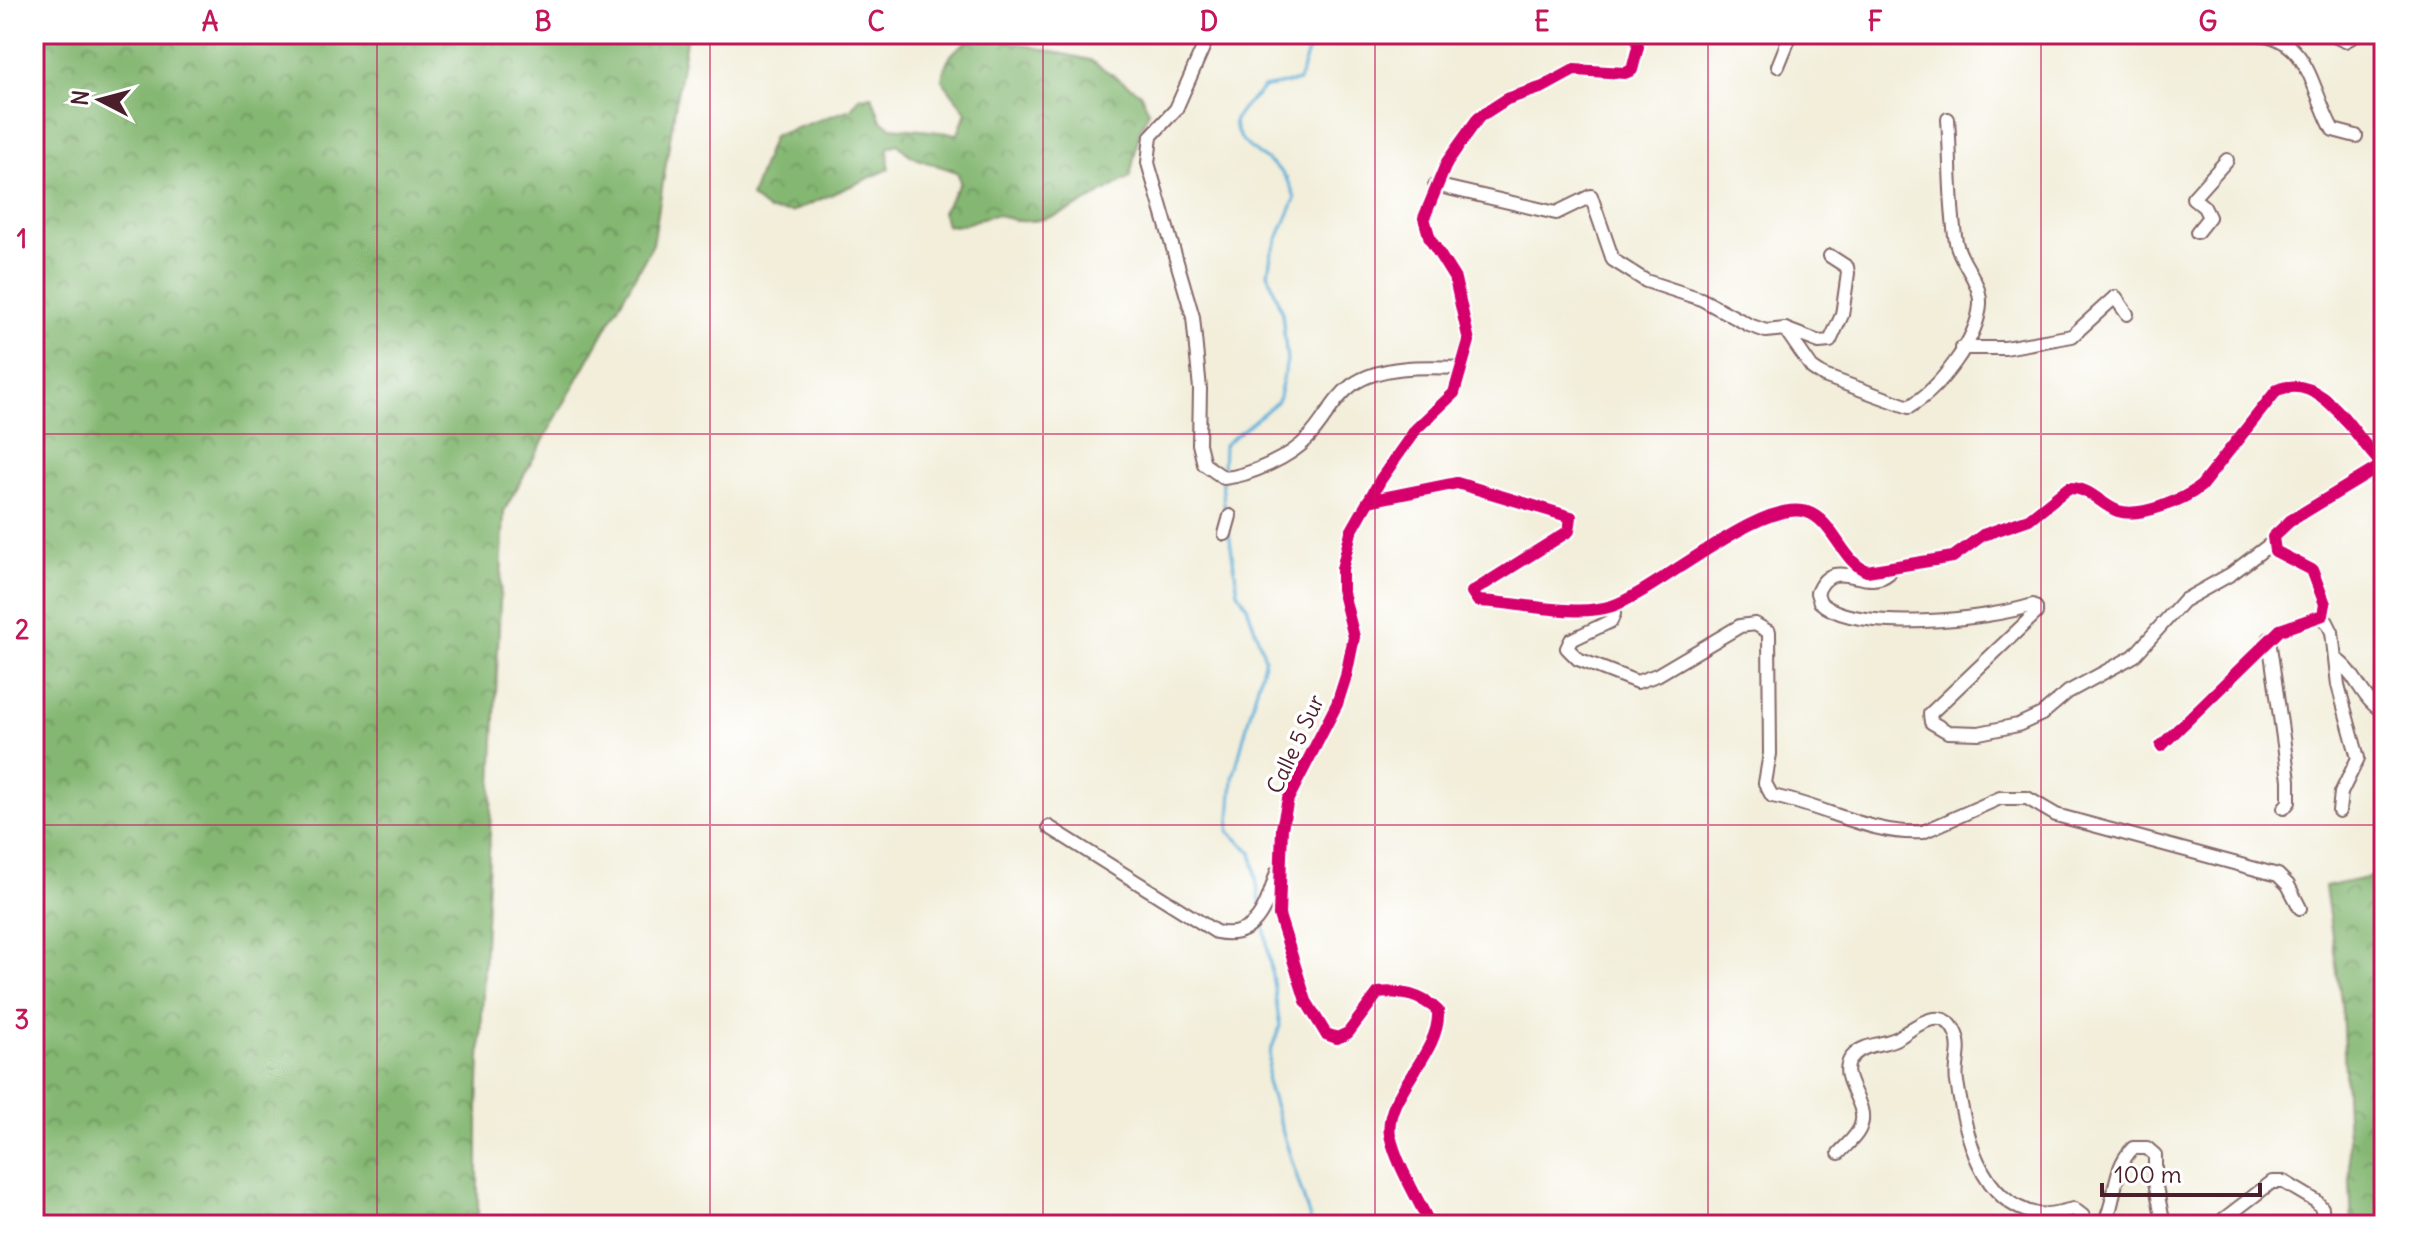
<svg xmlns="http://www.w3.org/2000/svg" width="2418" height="1259" font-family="Delius,sans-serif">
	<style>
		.forest { fill: url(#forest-crowns); stroke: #676b4e; stroke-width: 2 }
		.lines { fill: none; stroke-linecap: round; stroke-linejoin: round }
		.stream { stroke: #5eafd9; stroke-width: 3 }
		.minor-casing { stroke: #856768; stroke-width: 16 }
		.minor { stroke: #fff; stroke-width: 12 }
		.cycleway-casing { stroke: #fff; stroke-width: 17 }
		.cycleway { stroke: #d6006c; stroke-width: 12 }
		.grid { fill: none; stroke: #c2185b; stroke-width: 2; stroke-opacity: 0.55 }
		.labels { text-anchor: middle; stroke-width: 7; stroke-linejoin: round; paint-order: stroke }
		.street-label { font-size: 22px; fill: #4a1f2b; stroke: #fff }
		.neatline { fill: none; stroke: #c2185b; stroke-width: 3 }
		.grid-label { font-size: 26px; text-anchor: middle; font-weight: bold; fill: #c2185b }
	</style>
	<defs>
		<pattern id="forest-crowns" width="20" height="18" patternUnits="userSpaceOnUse" patternTransform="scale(2)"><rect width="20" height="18" fill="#84b772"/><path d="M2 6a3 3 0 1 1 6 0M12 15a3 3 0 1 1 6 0" fill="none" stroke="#6e945e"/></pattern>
	</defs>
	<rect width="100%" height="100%" fill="#fff"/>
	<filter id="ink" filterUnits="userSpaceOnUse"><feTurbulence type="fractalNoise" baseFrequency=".0125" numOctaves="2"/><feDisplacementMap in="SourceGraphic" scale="16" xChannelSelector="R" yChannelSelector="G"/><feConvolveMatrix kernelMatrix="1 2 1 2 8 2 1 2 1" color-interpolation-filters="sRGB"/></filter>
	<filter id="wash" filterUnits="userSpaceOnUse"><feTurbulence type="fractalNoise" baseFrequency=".006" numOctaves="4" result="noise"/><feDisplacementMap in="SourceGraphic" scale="32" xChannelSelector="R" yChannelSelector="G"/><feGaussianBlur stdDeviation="1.8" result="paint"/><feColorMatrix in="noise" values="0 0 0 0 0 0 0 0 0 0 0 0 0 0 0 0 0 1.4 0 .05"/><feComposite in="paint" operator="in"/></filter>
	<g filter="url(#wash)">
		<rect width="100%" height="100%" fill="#f2eeda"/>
		<g class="forest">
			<polygon points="34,34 687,34 653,244 504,511 478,1106 478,1225 34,1225"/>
			<path d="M977,34L1090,60L1140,93L1149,111L1140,130L1130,177C1098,195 1057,224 1019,221C1011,221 1003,214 995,215C977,217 966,228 947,225L942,212L960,183L958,173C935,162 916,165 898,144L888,147L889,169L792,212L769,211L751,197L773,136L851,109L860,97L872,96L881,120L892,127L958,134L966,112L942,80C945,55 957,48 977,34Z"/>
			<polygon points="2384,874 2384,1225 2352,1225 2342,1007 2325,887"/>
		</g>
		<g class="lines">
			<g class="stream">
				<path d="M1223,470L1224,445L1278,401L1287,361L1282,313L1268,273L1271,255L1295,199C1284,153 1242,160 1234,122C1241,105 1252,102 1263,88L1299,81L1313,34"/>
				<polyline points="1222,482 1225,514"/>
				<polyline points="1229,533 1238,592 1247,606 1265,658 1233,778 1229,832 1252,852 1260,904"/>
				<polyline points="1263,919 1280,1026 1270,1053 1267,1082 1312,1225"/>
			</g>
		</g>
	</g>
	<g filter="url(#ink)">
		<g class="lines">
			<defs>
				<g id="minor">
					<path d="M1209,34L1176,109L1151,136L1148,163L1193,317L1200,389L1199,444L1204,464L1224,478C1249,476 1291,457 1308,438C1324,422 1333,399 1352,385C1381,364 1428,367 1461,368"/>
					<path d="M2256,34C2310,37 2311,91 2333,130L2356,136"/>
					<polyline points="2330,34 2345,41 2358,34"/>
					<polyline points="1778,66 1791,34"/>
					<path d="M1435,185L1556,213L1591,196L1613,260L1646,281L1701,299L1749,325L1766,331L1785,329L1812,368L1824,376L1909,407C1938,390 1978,340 1980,304C1981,281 1960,263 1956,242C1949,202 1951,159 1948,119"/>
					<polyline points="2197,232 2209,217 2204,207 2193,198 2227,160"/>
					<polyline points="1785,329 1819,342 1830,341 1842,315 1848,273 1847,267 1830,256"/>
					<polyline points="1962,348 2005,348 2072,336 2115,297 2127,314"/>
					<path d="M1368,501L1457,483L1571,517L1569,531L1472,592L1478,601C1518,602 1575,618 1612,606C1658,591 1761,497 1807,512C1833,520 1842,562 1867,571L1953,557L1983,535L2029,519L2068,488C2091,487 2099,504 2118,511C2140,518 2184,500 2201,486L2277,390C2323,371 2353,435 2380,462L2379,467L2290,521L2273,537L2275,551L2312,570L2325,604L2323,615L2280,630L2161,746"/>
					<polyline points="1225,534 1230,516"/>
					<path d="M1889,568V573C1865,593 1833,553 1817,593L1820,602C1855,635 1990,619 2033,605L2036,608V613L1930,714L1931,722L1948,732L1979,733L2018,725L2042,714L2068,692L2134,656L2183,601L2231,574L2272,543"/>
					<path d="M1610,607L1614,614L1611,621L1571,640L1567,648L1578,659L1637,682L1657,675L1740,626L1755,624L1769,632L1770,754L1765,783L1772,796C1822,805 1872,836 1923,832L2000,798H2027L2056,815L2278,875L2288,885L2300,908"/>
					<polyline points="2320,617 2327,622 2332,632 2338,685 2358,758 2341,793 2339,811"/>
					<polyline points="2269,639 2289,780 2289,802 2284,808"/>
					<path d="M2337,660C2356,672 2364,704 2384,711"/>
					<polyline points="2384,678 2384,684"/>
					<path d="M1049,827L1216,932C1258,941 1267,903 1277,872"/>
					<path d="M1839,1153C1846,1145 1858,1136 1861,1125C1869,1102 1835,1077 1852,1057C1864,1042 1887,1046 1901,1036C1918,1024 1944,1005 1956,1034C1963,1050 1954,1066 1957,1082C1965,1132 1979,1202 2037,1214C2048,1216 2063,1211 2074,1209L2083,1216L2082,1225"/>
					<path d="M1430,1225C1417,1196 1397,1166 1390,1135C1383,1094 1441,1055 1438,1011C1422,995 1399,990 1378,993L1348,1033L1337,1038L1326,1034L1306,1001L1279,915L1282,828L1288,799L1337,704L1346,676L1354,637L1342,589V569L1351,532L1381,479L1416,429L1454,393L1469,341L1455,279L1430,239L1424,218L1447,162L1479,117L1507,99L1543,87L1574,70L1625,73L1632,70L1638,47L1636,34"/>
					<path d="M2103,1225C2118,1200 2111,1169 2133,1148H2147L2155,1155V1182L2164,1225"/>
					<polyline points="2216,1225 2272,1182 2284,1182 2316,1201 2322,1208 2323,1225"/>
				</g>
			</defs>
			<use href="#minor" class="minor-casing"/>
			<use href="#minor" class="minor"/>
			<defs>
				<g id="cycleway">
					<path d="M1368,501L1457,483L1571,517L1569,531L1472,592L1478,601C1518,602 1575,618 1612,606C1658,591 1761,497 1807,512C1833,520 1842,562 1867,571L1953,557L1983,535L2029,519L2068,488C2091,487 2099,504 2118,511C2140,518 2184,500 2201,486L2277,390C2323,371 2353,435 2380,462L2379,467L2290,521L2273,537L2275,551L2312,570L2325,604L2323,615L2280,630L2161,746"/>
					<path d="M1430,1225C1417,1196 1397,1166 1390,1135C1383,1094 1441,1055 1438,1011C1422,995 1399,990 1378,993L1348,1033L1337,1038L1326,1034L1306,1001L1279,915L1282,828L1288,799L1337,704L1346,676L1354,637L1342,589V569L1351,532L1381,479L1416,429L1454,393L1469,341L1455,279L1430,239L1424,218L1447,162L1479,117L1507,99L1543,87L1574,70L1625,73L1632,70L1638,47L1636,34"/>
				</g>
			</defs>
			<use href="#cycleway" class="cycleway-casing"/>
			<use href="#cycleway" class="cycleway"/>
		</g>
	</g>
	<path class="grid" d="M377,34V1225M710,34V1225M1043,34V1225M1375,34V1225M1708,34V1225M2041,34V1225M34,434H2384M34,825H2384"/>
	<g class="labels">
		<g class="street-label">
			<text transform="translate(1295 744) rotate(-65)" y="8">Calle 5 Sur</text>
		</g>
	</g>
	<rect width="2418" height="1259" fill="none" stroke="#fff" stroke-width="88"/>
	<g transform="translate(100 100) rotate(276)" stroke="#ffffff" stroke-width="6" paint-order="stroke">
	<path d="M0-6L14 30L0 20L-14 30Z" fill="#4a1f2b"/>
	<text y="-12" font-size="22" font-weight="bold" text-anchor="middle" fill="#4a1f2b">N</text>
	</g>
	<path d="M2102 1183v12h158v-12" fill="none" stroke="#4a1f2b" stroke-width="4"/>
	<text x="2114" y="1183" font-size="24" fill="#4a1f2b" stroke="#ffffff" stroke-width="6" paint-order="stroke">100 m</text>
	<rect x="44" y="44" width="2330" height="1171" class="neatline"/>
	<g class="grid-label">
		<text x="210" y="31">A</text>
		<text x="543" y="31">B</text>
		<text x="876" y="31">C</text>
		<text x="1209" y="31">D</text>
		<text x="1542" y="31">E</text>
		<text x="1875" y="31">F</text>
		<text x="2208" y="31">G</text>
		<text x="22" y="248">1</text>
		<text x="22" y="639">2</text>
		<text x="22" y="1029">3</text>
	</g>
</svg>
